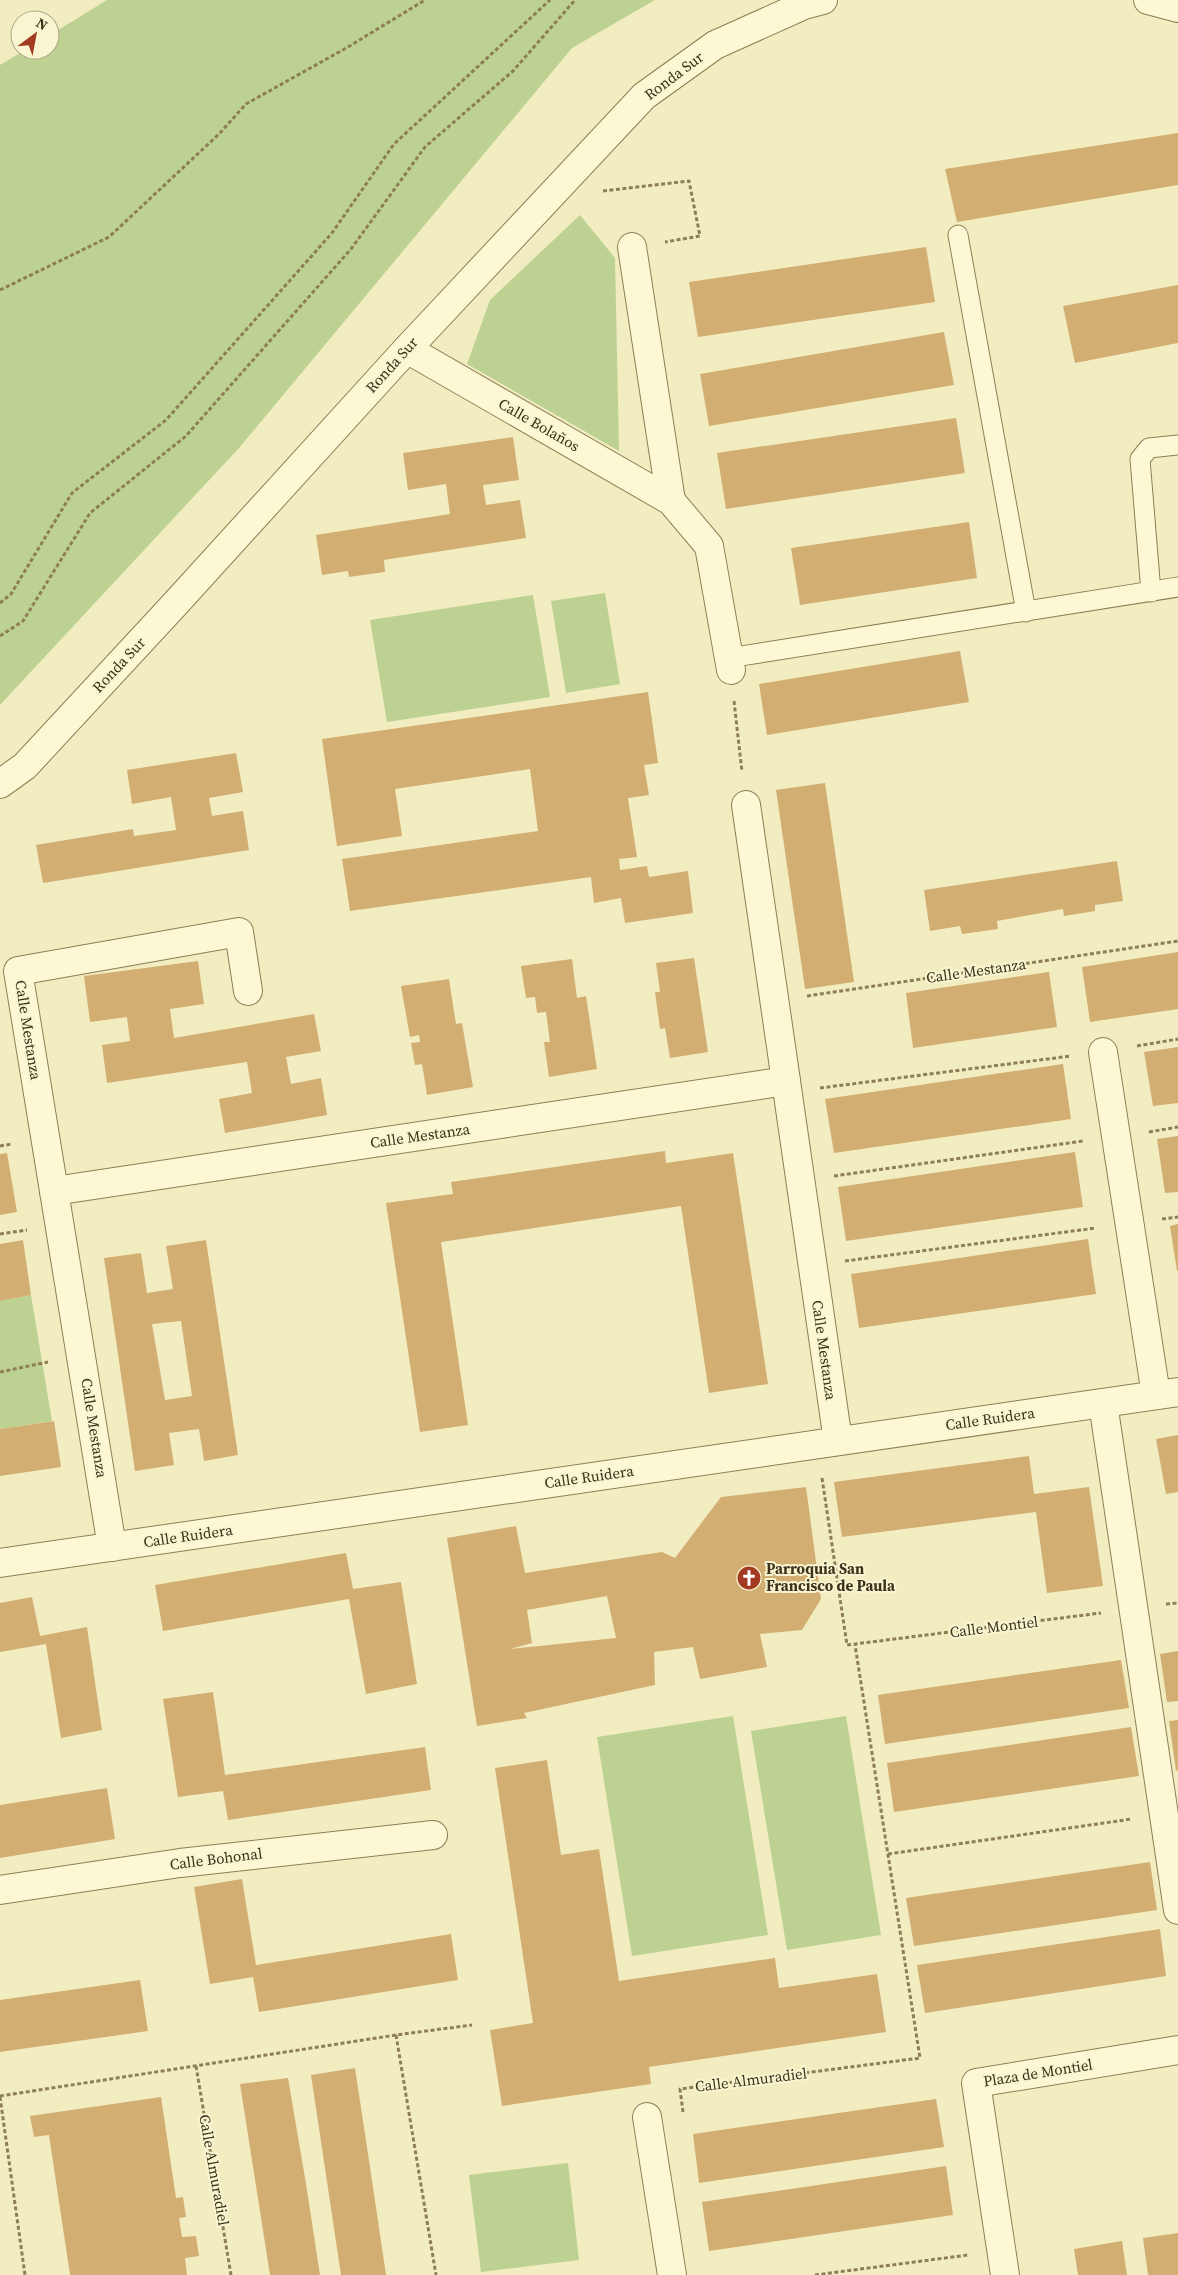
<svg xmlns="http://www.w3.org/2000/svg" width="1178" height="2275" font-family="'Source Serif 4',serif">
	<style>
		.green { fill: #bdd193 }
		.building { fill: #d3ae72; fill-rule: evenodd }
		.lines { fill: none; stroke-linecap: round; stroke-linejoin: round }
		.service-casing { stroke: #8d7e56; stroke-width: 21 }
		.pedestrian-casing { stroke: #8d7e56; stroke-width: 30 }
		.minor-casing { stroke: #8d7e56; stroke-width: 30 }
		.path { stroke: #8d7e56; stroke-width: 3; stroke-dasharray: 4 2.5; stroke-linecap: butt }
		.service { stroke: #fcf8d4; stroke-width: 19 }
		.pedestrian { stroke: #fcf8d4; stroke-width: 28 }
		.minor { stroke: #fcf8d4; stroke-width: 28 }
		.labels { text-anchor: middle; stroke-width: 4; stroke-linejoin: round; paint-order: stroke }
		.street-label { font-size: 15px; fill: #3b311c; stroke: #f8f5d0 }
		.poi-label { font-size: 15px; font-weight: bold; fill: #3b311c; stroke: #f8f5d0; text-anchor: start }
	</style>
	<rect width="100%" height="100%" fill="#f2edc0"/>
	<g class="green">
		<polygon points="107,0 655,0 572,48 239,448 0,705 0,65 25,50 50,50 50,35"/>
		<polygon points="580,215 615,258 619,451 467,364 490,300"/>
		<polygon points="605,593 620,684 566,693 551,601"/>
		<polygon points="533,595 550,697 387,722 370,620"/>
		<polygon points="31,1295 52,1421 0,1429 0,1301"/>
		<polygon points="733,1716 768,1935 632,1956 597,1737"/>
		<polygon points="846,1716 881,1935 787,1950 751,1731"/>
		<polygon points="568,2163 579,2260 481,2272 469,2175"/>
	</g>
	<g class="building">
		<polygon points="1178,133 1178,185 957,222 945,169"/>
		<polygon points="926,247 935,302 698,337 689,282"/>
		<polygon points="1178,285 1178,343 1075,363 1063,306"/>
		<polygon points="944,332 954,385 709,426 700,374"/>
		<polygon points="956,418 965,473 726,509 717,453"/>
		<polygon points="513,437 519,480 483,485 486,505 520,500 526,538 384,560 385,572 349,577 348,571 322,575 316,535 450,514 446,484 408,490 403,453"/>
		<polygon points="969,522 977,578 800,605 791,548"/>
		<polygon points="960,651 969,702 767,735 759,684"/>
		<polygon points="648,692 658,763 644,765 649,795 628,798 637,857 619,859 620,870 647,866 649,877 688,871 693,913 625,923 621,898 594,903 591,877 350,911 342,859 538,831 530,769 395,789 402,836 337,846 322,739"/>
		<polygon points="236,753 243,792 209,798 212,816 243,811 249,850 43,883 36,845 133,829 134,836 176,830 171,797 132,804 127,770"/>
		<polygon points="825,783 854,982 805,989 776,790"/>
		<polygon points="1117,861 1123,901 1095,905 1095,911 1064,916 1063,909 997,921 998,929 962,934 960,926 930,931 924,890"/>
		<polygon points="1178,952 1178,1009 1090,1022 1082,967"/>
		<polygon points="694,958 708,1052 670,1058 665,1028 660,1029 655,992 660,992 656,963"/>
		<polygon points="572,959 577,998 586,996 597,1069 549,1077 544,1042 550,1042 546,1012 537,1013 535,997 526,998 521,966"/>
		<polygon points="198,961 204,1004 170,1009 174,1038 314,1014 321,1051 286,1057 291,1084 321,1078 327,1115 225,1133 219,1099 252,1093 247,1062 107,1083 102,1045 130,1041 127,1017 90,1022 84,976"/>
		<polygon points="1049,972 1057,1027 913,1048 906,993"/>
		<polygon points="449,979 456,1024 462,1023 473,1087 427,1095 422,1064 415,1065 411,1043 420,1042 419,1035 410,1037 401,986"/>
		<polygon points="1178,1047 1178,1103 1153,1106 1144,1052"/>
		<polygon points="1063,1064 1071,1119 834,1153 825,1099"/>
		<polygon points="1178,1136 1178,1192 1165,1193 1157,1139"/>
		<polygon points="665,1151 666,1163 733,1153 768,1384 709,1393 681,1206 441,1242 468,1425 420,1432 386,1203 453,1194 451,1182"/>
		<polygon points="1075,1152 1083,1207 846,1241 838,1187"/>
		<polygon points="7,1153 17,1212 0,1215 0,1154"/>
		<polygon points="1178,1224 1178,1271 1177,1271 1170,1226"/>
		<polygon points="1088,1239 1096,1294 859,1328 851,1274"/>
		<polygon points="23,1240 31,1295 0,1301 0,1244"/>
		<path d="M206,1240L238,1455L204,1461L199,1429L169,1433L174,1465L135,1471L104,1258L141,1253L147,1293L173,1289L166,1246ZM181,1321L192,1396L165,1400L152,1324Z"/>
		<polygon points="54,1421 61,1467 0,1476 0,1429"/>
		<polygon points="1178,1435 1178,1492 1166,1494 1156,1439"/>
		<polygon points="1029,1456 1034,1494 1089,1487 1103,1586 1047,1593 1036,1512 842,1537 834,1482"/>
		<path d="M806,1487L821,1599L802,1630L760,1634L767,1667L700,1679L693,1647L654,1652L655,1685L524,1713L527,1718L477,1726L447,1538L516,1526L525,1573L662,1552L675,1558L721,1497ZM607,1596L616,1638L510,1649L532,1643L527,1610Z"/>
		<polygon points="346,1553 353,1589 401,1582 417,1684 366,1694 349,1599 163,1631 155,1585"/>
		<polygon points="32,1597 40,1636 87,1627 102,1730 61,1738 46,1644 0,1652 0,1603"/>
		<polygon points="1178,1651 1178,1701 1167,1702 1160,1654"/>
		<polygon points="1121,1660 1129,1708 885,1744 878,1695"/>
		<polygon points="213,1692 225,1775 425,1747 431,1790 228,1820 223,1791 178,1797 163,1699"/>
		<polygon points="1178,1720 1178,1770 1176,1771 1169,1721"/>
		<polygon points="1131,1727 1139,1776 894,1812 887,1763"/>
		<polygon points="547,1760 561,1855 599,1849 619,1981 775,1958 779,1988 877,1974 886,2032 649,2067 651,2084 502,2106 490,2030 533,2023 495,1768"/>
		<polygon points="107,1788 115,1839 0,1858 0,1805"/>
		<polygon points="1150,1862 1157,1910 914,1946 906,1898"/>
		<polygon points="242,1879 256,1965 451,1934 458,1980 259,2012 253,1977 210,1984 194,1887"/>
		<polygon points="1160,1929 1166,1976 925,2013 917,1965"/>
		<polygon points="140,1980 148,2031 0,2052 0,2000"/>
		<polygon points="355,2068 370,2167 386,2275 341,2275 311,2075"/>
		<polygon points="288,2078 306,2184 320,2275 270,2275 240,2084"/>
		<polygon points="161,2097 176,2198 183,2197 186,2217 179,2218 182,2237 196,2236 199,2256 185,2258 187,2275 70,2275 49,2135 34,2137 30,2116"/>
		<polygon points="936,2099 944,2147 699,2183 693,2134"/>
		<polygon points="946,2166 953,2215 709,2251 702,2202"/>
		<polygon points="1178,2233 1178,2275 1148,2275 1143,2238"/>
		<polygon points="1122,2241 1127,2275 1078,2275 1074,2249"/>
	</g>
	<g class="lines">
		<defs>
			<g id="service">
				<polyline points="958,235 1026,612"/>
				<polyline points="1151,592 1140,459 1149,448 1178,445"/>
				<polyline points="728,658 1178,587"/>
			</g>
			<polyline id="pedestrian" points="1103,1052 1156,1395"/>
			<g id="minor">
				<polyline points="1148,0 1178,8"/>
				<polyline points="632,247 671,501"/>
				<polyline points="407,349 671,501 709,546 731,670"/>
				<polyline points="0,784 25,766 176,603 407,349 644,96 715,45 804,5 823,0"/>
				<polyline points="746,805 786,1081"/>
				<polyline points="54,1191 18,971 239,932 248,991"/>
				<polyline points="1103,1403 1178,1910"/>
				<polyline points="112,1547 54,1191 786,1081 838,1441"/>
				<polyline points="0,1563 1178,1392"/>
				<polyline points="0,1890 180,1863 433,1835"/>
				<polyline points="647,2117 672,2275"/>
				<polyline points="1005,2275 976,2083 1178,2050"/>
			</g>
		</defs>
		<use href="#service" class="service-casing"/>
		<use href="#pedestrian" class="pedestrian-casing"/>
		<use href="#minor" class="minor-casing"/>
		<g class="path">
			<polyline points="603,191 689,181 700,236 665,242"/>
			<polyline points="0,290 109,237 219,134 246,104 348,47 425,0"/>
			<polyline points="0,603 11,594 72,493 166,420 332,233 394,144 550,0"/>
			<polyline points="0,636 23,621 90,513 186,436 351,249 425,147 513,71 575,0"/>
			<polyline points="734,701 742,772"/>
			<polyline points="807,996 1178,941"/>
			<polyline points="1137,1046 1178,1039"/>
			<polyline points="820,1088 1071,1056"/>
			<polyline points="1149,1132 1178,1127"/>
			<polyline points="0,1146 12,1144"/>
			<polyline points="834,1176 1083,1141"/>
			<polyline points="1162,1219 1178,1217"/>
			<polyline points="0,1234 27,1230"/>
			<polyline points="845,1261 1096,1228"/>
			<polyline points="0,1372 48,1362"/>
			<polyline points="822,1478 847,1645 1101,1613"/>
			<polyline points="1166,1604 1178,1603"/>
			<polyline points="888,1854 1132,1819"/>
			<polyline points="396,2035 436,2275"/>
			<polyline points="196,2066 231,2275"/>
			<polyline points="0,2096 396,2035 472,2025"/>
			<polyline points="0,2097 25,2275"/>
			<polyline points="683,2112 680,2089 920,2058 855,1645"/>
			<polyline points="815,2275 968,2255"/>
		</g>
		<use href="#service" class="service"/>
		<use href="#pedestrian" class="pedestrian"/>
		<use href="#minor" class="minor"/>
	</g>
	<defs>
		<symbol id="church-disc" viewBox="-11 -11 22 22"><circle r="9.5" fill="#a13a21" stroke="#f8f5d0"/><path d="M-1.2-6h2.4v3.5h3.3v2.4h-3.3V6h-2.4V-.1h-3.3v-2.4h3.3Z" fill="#fff"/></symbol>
	</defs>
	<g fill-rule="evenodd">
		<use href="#church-disc" x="735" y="1564" width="28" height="28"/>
	</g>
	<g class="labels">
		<g class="street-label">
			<text transform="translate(674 76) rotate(-37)" y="5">Ronda Sur</text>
			<text transform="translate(392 365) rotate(-48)" y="5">Ronda Sur</text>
			<text transform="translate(539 425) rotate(30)" y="5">Calle Bolaños</text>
			<text transform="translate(119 665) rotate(-47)" y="5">Ronda Sur</text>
			<text transform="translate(976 971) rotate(-8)" y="5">Calle Mestanza</text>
			<text transform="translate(28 1030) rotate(81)" y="5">Calle Mestanza</text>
			<text transform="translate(420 1136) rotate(-8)" y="5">Calle Mestanza</text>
			<text transform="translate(824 1350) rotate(82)" y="5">Calle Mestanza</text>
			<text transform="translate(990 1419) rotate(-8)" y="5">Calle Ruidera</text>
			<text transform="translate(94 1428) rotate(81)" y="5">Calle Mestanza</text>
			<text transform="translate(589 1477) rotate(-8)" y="5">Calle Ruidera</text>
			<text transform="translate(188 1536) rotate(-8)" y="5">Calle Ruidera</text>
			<text transform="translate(994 1627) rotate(-7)" y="5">Calle Montiel</text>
			<text transform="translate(216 1859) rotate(-7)" y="5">Calle Bohonal</text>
			<text transform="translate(1038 2073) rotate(-9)" y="5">Plaza de Montiel</text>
			<text transform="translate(751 2080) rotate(-7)" y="5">Calle Almuradiel</text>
			<text transform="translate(214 2170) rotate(80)" y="5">Calle Almuradiel</text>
		</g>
		<g class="poi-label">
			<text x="766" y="1574">Parroquia San<tspan x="766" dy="17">Francisco de Paula</tspan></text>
		</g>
	</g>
	<g transform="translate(35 35) rotate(32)"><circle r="24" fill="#f8f5d0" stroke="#aca788"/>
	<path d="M0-4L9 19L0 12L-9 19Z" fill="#a13a21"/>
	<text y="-8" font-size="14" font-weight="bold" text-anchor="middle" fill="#3b311c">N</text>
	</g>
</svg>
